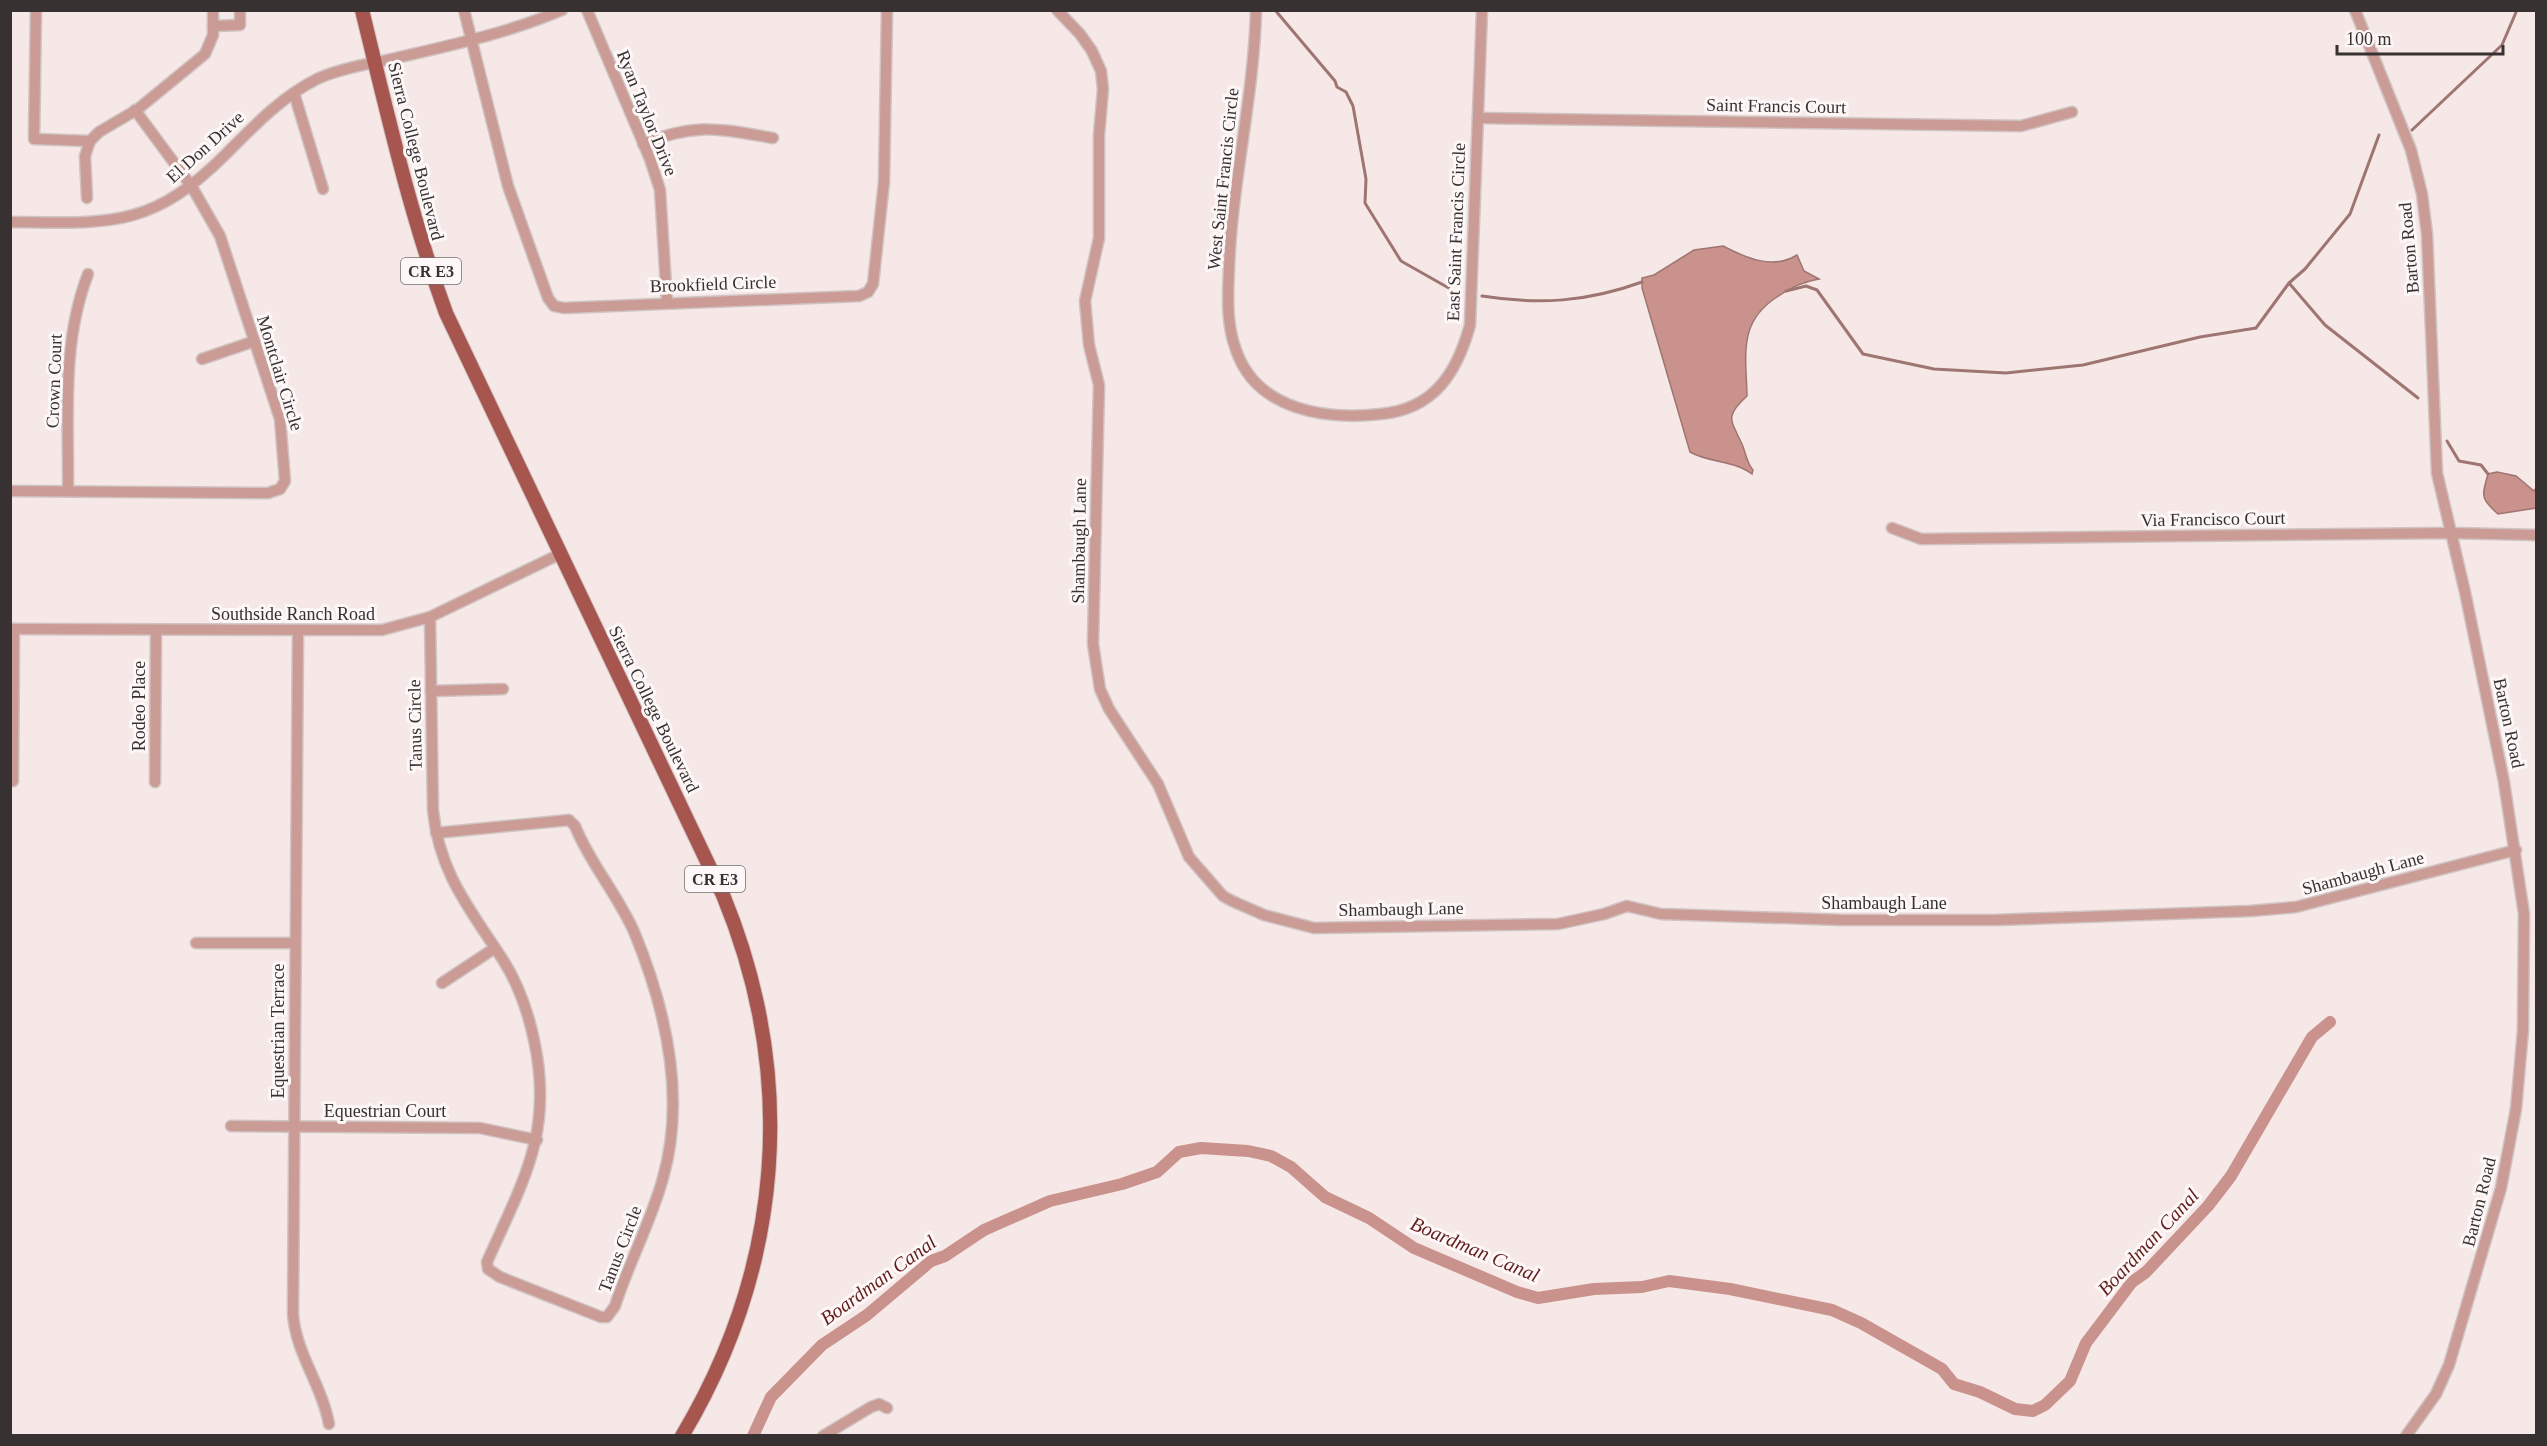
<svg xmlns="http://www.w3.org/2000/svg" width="2547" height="1446" font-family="'Times New Roman',serif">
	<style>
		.water { fill: #ca928c; stroke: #9e7571; stroke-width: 1.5 }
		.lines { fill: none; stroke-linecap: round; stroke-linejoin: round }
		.stream { stroke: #9e7571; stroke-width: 3 }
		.canal { stroke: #ca928c; stroke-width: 12 }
		.minor-casing { stroke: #d0c4c3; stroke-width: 13 }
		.major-casing { stroke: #d0c4c3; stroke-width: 16 }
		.minor { stroke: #cb9b96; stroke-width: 10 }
		.major { stroke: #a7554f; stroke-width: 14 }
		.labels { text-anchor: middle; stroke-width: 6; stroke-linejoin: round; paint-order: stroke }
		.shield { fill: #fdf8f7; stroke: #726d6c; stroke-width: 1.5 }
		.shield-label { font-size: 16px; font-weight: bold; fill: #373231 }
		.street-label { font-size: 18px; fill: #373231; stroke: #fdf8f7 }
		.water-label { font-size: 20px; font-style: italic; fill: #621e1c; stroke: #fdf8f7 }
	</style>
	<rect width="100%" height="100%" fill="#f6e8e7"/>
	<g class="water">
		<path d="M1723,246C1746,258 1773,270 1797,255L1804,271L1819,279C1802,282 1792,287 1777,297C1738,322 1746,355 1747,396C1724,417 1731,420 1742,444C1746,453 1746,462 1753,470L1752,474C1734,460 1709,463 1690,452L1642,288V278L1654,275L1694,250Z"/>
		<path d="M2497,472L2516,476L2534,491L2536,488V508L2498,514C2480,498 2482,496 2488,474Z"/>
	</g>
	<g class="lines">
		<g class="stream">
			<polyline points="1275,10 1335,81 1337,87 1346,92 1353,106 1366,179 1365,203 1401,261 1454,291"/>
			<polyline points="2412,130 2502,45 2517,10"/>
			<polyline points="2289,283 2325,325 2418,398"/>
			<polyline points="1786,291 1806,286 1817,290 1863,354 1934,369 2006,373 2083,365 2200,337 2256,328 2289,283 2305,269 2350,214 2379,135"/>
			<path d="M1482,296C1539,305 1587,302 1642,282"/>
			<polyline points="2447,441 2459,461 2481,465 2488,474"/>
		</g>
		<polyline class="canal" points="753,1436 771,1397 822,1345 867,1315 931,1261 945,1256 984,1230 1050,1201 1122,1184 1157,1172 1179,1152 1201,1148 1248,1151 1271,1156 1291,1167 1325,1197 1369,1218 1414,1248 1517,1292 1538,1298 1594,1289 1642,1287 1669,1281 1730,1289 1832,1310 1861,1323 1942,1369 1954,1384 1980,1392 2015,1409 2033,1411 2045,1405 2070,1381 2086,1343 2132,1282 2146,1272 2208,1206 2231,1176 2312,1037 2330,1022"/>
		<defs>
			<g id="minor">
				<polyline points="36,10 34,139 90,141"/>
				<polyline points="464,10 508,186 548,298 554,306 564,308 859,296 868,292 873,284 884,182 887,10"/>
				<polyline points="587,10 650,159 660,190 667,302"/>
				<polyline points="1057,10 1080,34 1092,51 1101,71 1103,89 1099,135 1099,238 1085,301 1089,345 1099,385 1093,644 1100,689 1109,709 1158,784 1189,857 1223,896 1232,901 1264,915 1314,928 1558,924 1604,914 1627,906 1661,914 1843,920 1995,920 2250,911 2296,907 2516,850"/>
				<path d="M1256,10C1254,97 1232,182 1229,268C1228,296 1226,323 1236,350C1257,411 1326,420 1381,414C1434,409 1457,373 1470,325L1482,10"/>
				<polyline points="2355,10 2411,150 2422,194 2427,234 2437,473 2465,592 2504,782 2524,914 2523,1030 2516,1109 2501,1188 2449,1365 2436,1394 2406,1436"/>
				<polyline points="213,26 240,25 240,10"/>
				<polyline points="294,93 323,189"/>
				<polyline points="1478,118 2021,126 2072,112"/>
				<path d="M643,144C695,122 720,129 773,138"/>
				<polyline points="87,198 85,156 90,141 99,132 138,109 205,54 213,35 213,10"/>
				<path d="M10,222C110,223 151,229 226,154C254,126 281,97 317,79C341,68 370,64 396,58C452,45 508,33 562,10"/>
				<polyline points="202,359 255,341"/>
				<polyline points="10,491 268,493 280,489 285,481 280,419 220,236 192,187 135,110"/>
				<path d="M68,491C69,418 61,344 88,274"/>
				<polyline points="1892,528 1921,539 2450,533 2536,535"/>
				<path d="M430,617L433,810C439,873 470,909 503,960C519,985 528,1012 534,1040C554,1132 523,1181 487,1262L488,1269L500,1277L601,1317H607L615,1306C629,1262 651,1222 663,1178C686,1097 666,1010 635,934C619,896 590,864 575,826L569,820L436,833"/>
				<polyline points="10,629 382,630 430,617 560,554"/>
				<path d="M298,631L293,1314C296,1354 322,1385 329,1424"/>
				<polyline points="431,691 503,689"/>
				<polyline points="13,781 14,629"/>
				<polyline points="155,782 156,630"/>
				<polyline points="196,943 295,943"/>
				<polyline points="442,983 495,948"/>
				<polyline points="231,1126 480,1128 537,1140"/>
				<polyline points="823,1436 871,1407 879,1404 887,1408"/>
			</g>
			<path id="major" d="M362,10C387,113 410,214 446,313L723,895C798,1077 783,1267 682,1436"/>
		</defs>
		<use href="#minor" class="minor-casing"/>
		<use href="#major" class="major-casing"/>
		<use href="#minor" class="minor"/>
		<use href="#major" class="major"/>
	</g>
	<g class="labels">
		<g class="shield">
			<rect x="401" y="258" width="60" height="26" rx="4.5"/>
			<rect x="685" y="866" width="60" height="26" rx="4.5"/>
		</g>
		<g class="shield-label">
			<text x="431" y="277">CR E3</text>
			<text x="715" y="885">CR E3</text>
		</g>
		<g class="street-label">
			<text transform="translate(1776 106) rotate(1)" y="6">Saint Francis Court</text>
			<text transform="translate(647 113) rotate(68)" y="6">Ryan Taylor Drive</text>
			<text transform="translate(205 147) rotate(-42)" y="6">El Don Drive</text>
			<text transform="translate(416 151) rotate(76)" y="6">Sierra College Boulevard</text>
			<text transform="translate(1223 179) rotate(-84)" y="6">West Saint Francis Circle</text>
			<text transform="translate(1456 232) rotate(-88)" y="6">East Saint Francis Circle</text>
			<text transform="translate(2409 248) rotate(-95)" y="6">Barton Road</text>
			<text transform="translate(713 284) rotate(-2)" y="6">Brookfield Circle</text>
			<text transform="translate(280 373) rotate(73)" y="6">Montclair Circle</text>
			<text transform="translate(54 381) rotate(-88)" y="6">Crown Court</text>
			<text transform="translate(2213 519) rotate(-1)" y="6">Via Francisco Court</text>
			<text transform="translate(1079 541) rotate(-89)" y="6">Shambaugh Lane</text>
			<text x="293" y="620">Southside Ranch Road</text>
			<text transform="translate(139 706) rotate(-90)" y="6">Rodeo Place</text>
			<text transform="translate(654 709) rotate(64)" y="6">Sierra College Boulevard</text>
			<text transform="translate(2509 723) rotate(78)" y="6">Barton Road</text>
			<text transform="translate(415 725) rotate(-91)" y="6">Tanus Circle</text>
			<text transform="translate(2363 873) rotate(-15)" y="6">Shambaugh Lane</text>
			<text x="1884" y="909">Shambaugh Lane</text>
			<text transform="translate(1401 909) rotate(-1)" y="6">Shambaugh Lane</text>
			<text transform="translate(278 1031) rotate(-90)" y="6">Equestrian Terrace</text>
			<text x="385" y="1117">Equestrian Court</text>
			<text transform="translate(2479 1202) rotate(-76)" y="6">Barton Road</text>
			<text transform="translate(620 1249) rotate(-69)" y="6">Tanus Circle</text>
		</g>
		<g class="water-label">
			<text transform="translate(2148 1242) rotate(-47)" y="7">Boardman Canal</text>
			<text transform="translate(1475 1249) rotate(23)" y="7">Boardman Canal</text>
			<text transform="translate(878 1280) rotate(-36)" y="7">Boardman Canal</text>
		</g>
	</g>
	<rect width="2547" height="1446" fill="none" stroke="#373231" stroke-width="24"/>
	<path d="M2337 45v9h166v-9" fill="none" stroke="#373231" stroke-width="3"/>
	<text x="2346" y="45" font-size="18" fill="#373231" stroke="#fdf8f7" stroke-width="4.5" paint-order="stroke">100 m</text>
</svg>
